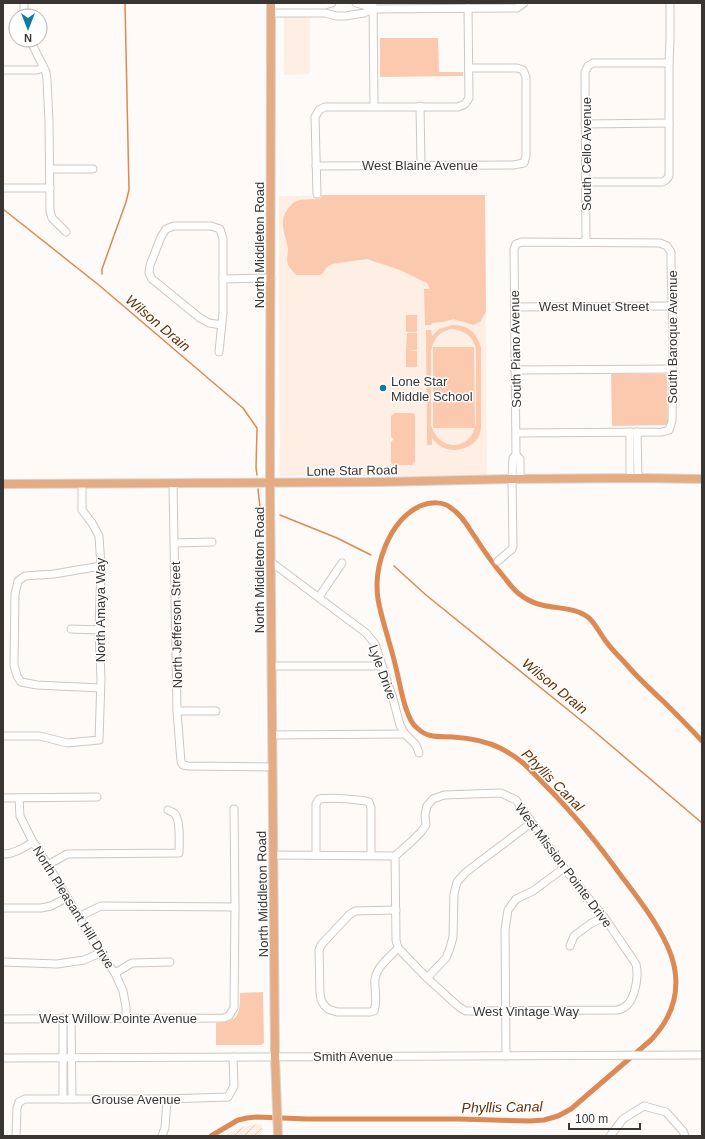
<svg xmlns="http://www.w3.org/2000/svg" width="705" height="1139" font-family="Arial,sans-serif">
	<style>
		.built { fill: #ffeee4 }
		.industrial { fill: url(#industrial-furrows) }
		.park { fill: #fbcaae; fill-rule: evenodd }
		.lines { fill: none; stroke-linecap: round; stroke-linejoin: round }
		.stream { stroke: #dd8954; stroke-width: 1.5 }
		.canal { stroke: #dd8954; stroke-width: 5 }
		.minor-casing { stroke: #d0c6c1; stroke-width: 9 }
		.major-casing { stroke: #d7d7d6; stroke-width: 10 }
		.minor { stroke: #fff; stroke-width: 7 }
		.major { stroke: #e5ac84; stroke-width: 8 }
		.poi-dot { fill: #0e7ba4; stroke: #fff; stroke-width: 1.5 }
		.labels { text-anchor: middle; stroke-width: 3; stroke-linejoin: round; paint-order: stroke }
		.street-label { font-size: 13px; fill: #393533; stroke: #fff }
		.poi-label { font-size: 13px; fill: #393533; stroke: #fff; text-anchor: start }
		.water-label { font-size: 14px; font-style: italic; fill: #632d02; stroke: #fff }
	</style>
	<defs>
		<pattern id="industrial-furrows" width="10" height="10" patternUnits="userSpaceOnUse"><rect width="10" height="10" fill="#ffeee4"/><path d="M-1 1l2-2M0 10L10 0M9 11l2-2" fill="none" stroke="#dbcdc4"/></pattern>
	</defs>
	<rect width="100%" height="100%" fill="#fefaf8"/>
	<g class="built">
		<polygon points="284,17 310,17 310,74 284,75"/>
		<polygon points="485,195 487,476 280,476 279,196"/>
	</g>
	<polygon class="industrial" points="262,1124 262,1136 224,1136 235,1130 249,1125"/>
	<g class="park">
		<polygon points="380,38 438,38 439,72 463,72 463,76 380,77"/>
		<path d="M322,195H485L486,312L480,322L473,325L454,319L443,322L432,323L431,325H425L424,289H430L427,283L400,270L367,259L332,264L327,267L322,274L320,275H296C294,272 290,269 288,265C286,260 288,254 288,249C286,235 278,223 287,210C289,208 291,205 293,203C302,197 312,201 321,198Z"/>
		<rect x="406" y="315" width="11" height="17"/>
		<path d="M452,325C468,325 477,332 481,348V425C481,430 480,434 478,438C471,448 456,453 444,448C439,446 435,442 432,438V445H427L426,330H431L432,336L439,329ZM451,329C465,330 474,337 476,350V423C472,451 439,453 431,425V351C434,338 439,332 451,329Z"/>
		<polygon points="407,333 417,333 417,350 406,350"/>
		<polygon points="433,347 474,347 475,428 433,428"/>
		<polygon points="406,350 417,351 417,367 406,367"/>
		<polygon points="611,374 667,374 668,425 612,426"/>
		<polygon points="394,413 413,413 415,415 415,462 412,465 394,465 391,463 391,442 394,439 391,437 391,416"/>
		<path d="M263,992L264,1043L261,1045H216V1023C240,1022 240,1013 240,993Z"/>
	</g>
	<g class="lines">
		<g class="stream">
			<polyline points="3,209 100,286 243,408 257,428 256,468 257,475"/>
			<polyline points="102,274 102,269 126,202 129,190 125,3"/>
			<polyline points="258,489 260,508 266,510"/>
			<polyline points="280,515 337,538 371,555"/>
			<polyline points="394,566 426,595 588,726 702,823"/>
		</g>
		<path class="canal" d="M211,1136L238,1120L247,1118L257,1117L307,1119H459L530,1121L544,1120L558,1116L571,1109L651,1040C669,1021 679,998 675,971C671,940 641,902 622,877C599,845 574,814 546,786C538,778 531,770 523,763C516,757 508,752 500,748C486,741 469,738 453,737C439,736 429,739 417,728C405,719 400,683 396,668C391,645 382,622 378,599C373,566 389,521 420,506C430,502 443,501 451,508C462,515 468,527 475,537C484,551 493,564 504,577C508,582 512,588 518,593C525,599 533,603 542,605C557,609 576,607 589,618C596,624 601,636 608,644C613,651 620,657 626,664C638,678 651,690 664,702C677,715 690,728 702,741"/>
		<defs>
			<g id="minor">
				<polyline points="24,3 24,16"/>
				<polyline points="373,3 374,106"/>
				<polyline points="271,5 325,5 332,3"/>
				<polyline points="373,9 517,8 524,3"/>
				<polyline points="272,13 325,13 336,16 345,16 364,13 373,9 364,5 356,3"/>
				<polyline points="30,40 46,72 47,80 49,122 50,211 52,218 66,232"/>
				<polyline points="3,70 37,70 44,68"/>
				<polyline points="420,106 421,165"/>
				<polyline points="585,124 669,123"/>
				<polyline points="316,166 513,165 524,163 526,156 526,77 523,70 517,68 469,68"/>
				<polyline points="50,169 93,169"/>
				<polyline points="586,182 662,182 666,180 669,176 669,63 670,40 670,3"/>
				<polyline points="3,188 50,188"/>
				<polyline points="317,194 315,117 319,110 325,107 458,107 465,104 469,98 468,8"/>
				<polyline points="586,242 585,72 588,66 593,63 669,63"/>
				<polyline points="223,279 271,278"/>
				<polyline points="515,307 672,306"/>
				<polyline points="219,352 223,312 223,239 220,229 211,226 174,226 166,229 161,237 150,265 149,273 152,279 200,318 209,323 222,325"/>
				<polyline points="515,370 672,369"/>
				<polyline points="630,432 630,478"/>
				<polyline points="637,432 638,478"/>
				<path d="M516,433L662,432L669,430L672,421L673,341L671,264V252L667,246L660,243L522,242L516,244L514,249C515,318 515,386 516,455"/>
				<polyline points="173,483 177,711 181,762 183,765 188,766 272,767"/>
				<polyline points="174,543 212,542"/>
				<polyline points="498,561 512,549 513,546 512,479 513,458 516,455 520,459 520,479"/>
				<polyline points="271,562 366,633 375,644 393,699 400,725 405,734 416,745 419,753"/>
				<polyline points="319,597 342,563"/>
				<polyline points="71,629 99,630"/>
				<polyline points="272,666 382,666"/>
				<polyline points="100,688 37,685 21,682 17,676 14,665 15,594 18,581 25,576 54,574 101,566"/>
				<polyline points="177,711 216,711"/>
				<polyline points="272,735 405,734"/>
				<polyline points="3,736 40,736 67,743 99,740 101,679 99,630 101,566 99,536 92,523 82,510 82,484"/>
				<polyline points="3,798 97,797"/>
				<polyline points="19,798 20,816 33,842 48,865 100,953 115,973 123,991 126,1007 126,1018"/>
				<path d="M3,854C14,854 23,848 33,842"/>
				<path d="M273,855L395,856L411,842L421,832L426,825L425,815L427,806L433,799L444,795L501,793L516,800L564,868L604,917L636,964C639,978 635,1008 617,1010L466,1011L459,1007L427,978L398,948L396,940L395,856"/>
				<path d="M316,855V804L319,799C335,797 350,799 366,801L369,802L371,808V855"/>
				<path d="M48,865L67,854L179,853C179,844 181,819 174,813C173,812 169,811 168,810"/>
				<polyline points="3,908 41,908 51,906 66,898"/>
				<path d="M396,910L355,911L349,915L321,945L319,950L320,992L321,1000L324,1005L328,1009L337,1012H370L374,1011C378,1000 374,990 375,979C377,966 390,957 398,948"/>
				<polyline points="78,917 101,906 235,907"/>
				<polyline points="570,946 574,936 590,924 604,917"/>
				<polyline points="3,962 57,964 84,960 100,953"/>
				<polyline points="115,973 132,963 170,962"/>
				<polyline points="427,978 446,958 450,948 453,937 454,894 457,882 466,872 531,823"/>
				<polyline points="63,1018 63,1099"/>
				<polyline points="71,1018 72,1099"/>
				<polyline points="3,1019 224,1018 229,1016 234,1008 235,907 234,809"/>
				<polyline points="506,1056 505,930 508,910 516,899 533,891 564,868"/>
				<polyline points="3,1058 702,1055"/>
				<polyline points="16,1136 17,1108 19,1102 25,1099 167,1099 228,1097 234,1086 233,1057"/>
				<polyline points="162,1136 165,1128 167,1099"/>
				<polyline points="610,1136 623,1119 644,1106 666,1112 683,1131 685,1136"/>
			</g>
			<g id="major">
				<polyline points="271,3 270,483 275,1057 278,1136"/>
				<polyline points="3,484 380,482 512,479 638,478 702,479"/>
			</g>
		</defs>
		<use href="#minor" class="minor-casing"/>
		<use href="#major" class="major-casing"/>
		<use href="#minor" class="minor"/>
		<use href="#major" class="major"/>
	</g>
	<circle class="poi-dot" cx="383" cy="388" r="4"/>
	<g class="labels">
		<g class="street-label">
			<text transform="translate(586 154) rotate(-90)" y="5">South Cello Avenue</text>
			<text x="420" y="170">West Blaine Avenue</text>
			<text transform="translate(259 245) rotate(-90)" y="5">North Middleton Road</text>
			<text x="594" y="311">West Minuet Street</text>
			<text transform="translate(672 337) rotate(-90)" y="5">South Baroque Avenue</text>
			<text transform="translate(515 349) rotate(-91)" y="5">South Piano Avenue</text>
			<text transform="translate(352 470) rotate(-1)" y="5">Lone Star Road</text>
			<text transform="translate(259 570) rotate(-90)" y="5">North Middleton Road</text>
			<text transform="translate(100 610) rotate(-90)" y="5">North Amaya Way</text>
			<text transform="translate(176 625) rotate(-91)" y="5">North Jefferson Street</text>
			<text transform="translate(383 672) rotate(70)" y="5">Lyle Drive</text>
			<text transform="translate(564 865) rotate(53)" y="5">West Mission Pointe Drive</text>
			<text transform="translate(262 894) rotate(-91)" y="5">North Middleton Road</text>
			<text transform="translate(74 907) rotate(58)" y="5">North Pleasant Hill Drive</text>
			<text x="526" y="1016">West Vintage Way</text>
			<text x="118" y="1023">West Willow Pointe Avenue</text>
			<text x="353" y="1061">Smith Avenue</text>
			<text x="136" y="1104">Grouse Avenue</text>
		</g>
		<g class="poi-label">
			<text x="391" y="386">Lone Star<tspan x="391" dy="15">Middle School</tspan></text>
		</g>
		<g class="water-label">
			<text transform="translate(158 323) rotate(40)" y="5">Wilson Drain</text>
			<text transform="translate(555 686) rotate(39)" y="5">Wilson Drain</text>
			<text transform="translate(553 780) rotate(45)" y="5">Phyllis Canal</text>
			<text transform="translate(502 1107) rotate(-1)" y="5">Phyllis Canal</text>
		</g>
	</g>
	<rect width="705" height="1139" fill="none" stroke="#393533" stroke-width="8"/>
	<g transform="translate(28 28) rotate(180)"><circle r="19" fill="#ffffff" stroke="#b0aead"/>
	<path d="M0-3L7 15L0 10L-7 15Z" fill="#0e7ba4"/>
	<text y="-6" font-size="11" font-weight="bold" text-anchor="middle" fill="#393533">N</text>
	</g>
	<path d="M569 1123v6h71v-6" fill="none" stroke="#393533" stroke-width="2"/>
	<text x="575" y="1123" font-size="12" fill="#393533" stroke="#ffffff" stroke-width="3" paint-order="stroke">100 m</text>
</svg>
